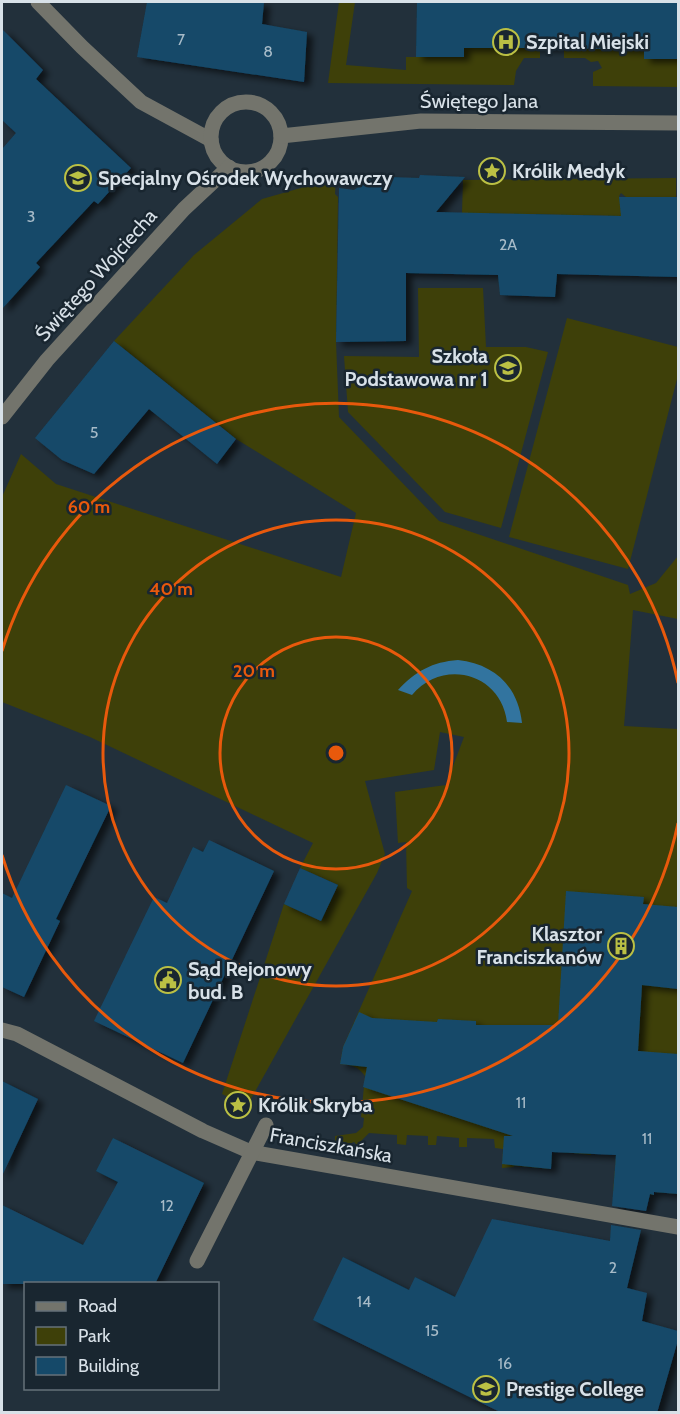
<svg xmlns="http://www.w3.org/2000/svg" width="680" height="1414" font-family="Cabin,sans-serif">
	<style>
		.green { fill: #3e4009 }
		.water { fill: #32749f }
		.building { fill: #154969; filter: url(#shadow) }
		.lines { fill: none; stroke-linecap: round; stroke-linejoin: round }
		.minor { stroke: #73746c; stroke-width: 15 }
		.ring { fill: none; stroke: #e8590c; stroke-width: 3 }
		.labels { text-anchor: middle; stroke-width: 5; stroke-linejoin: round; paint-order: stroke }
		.number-label { font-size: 16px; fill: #a7bbc8 }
		.poi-label { font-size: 20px; font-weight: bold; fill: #d8e1e8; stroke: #192630; text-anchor: start }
		.street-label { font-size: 20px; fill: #d8e1e8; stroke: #192630 }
		.centre { fill: #e8590c; stroke: #192630; stroke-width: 3 }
		.ring-label { font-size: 18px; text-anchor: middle; font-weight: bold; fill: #e8590c; stroke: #192630; stroke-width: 5; stroke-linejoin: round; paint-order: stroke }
	</style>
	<defs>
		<filter id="shadow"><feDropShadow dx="6" dy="4" stdDeviation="3" flood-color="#0009"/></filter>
	</defs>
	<rect width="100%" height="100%" fill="#22303b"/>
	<g class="green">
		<polygon points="339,2 355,2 346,65 406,70 406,57 463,57 464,48 540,48 540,58 524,58 516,71 514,85 328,83"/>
		<polygon points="564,48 644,50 644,59 678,59 678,87 593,86 593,72 602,68 598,61 591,62 585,58 564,58"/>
		<path d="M336,178L335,194L338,197L336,342L339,417L439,521L628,585L630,594L656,583L678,556V619L633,610L624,726L678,729V1194L654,1192V1195L613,1191L617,1147L591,1145V1155L552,1151L551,1169L514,1166V1167L502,1168L503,1149L495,1148L494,1139L467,1138V1147H459V1138L437,1136L436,1145H428V1136L407,1135L406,1145L397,1144V1135L369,1133L357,1145L354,1142L349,1144H335V1136L356,1133L363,1127L364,1118L361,1117L365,1076C358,1066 351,1065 340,1064L343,1047L412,891L407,888L406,842L398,843L395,792L446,785L464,737L440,732L434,770L365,781L385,854L377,873L247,1106L222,1094L284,904L321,921L338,885L300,868L313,843L90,737L2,702V497L21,454L56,484L341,577L356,513L236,439L114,341L194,255L262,199Z"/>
		<polygon points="676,178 676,197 626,197 621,193 619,196 621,202 621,216 462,213 463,180"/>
		<polygon points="418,288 483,288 486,347 526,347 548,352 501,528 445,512 348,412 344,356 419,357"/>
		<polygon points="567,318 678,347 678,375 628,569 509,537"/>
	</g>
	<path class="water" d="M458,660C494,664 518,686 522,723L507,722C501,673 443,658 412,695L398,690C416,671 432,662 458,660Z"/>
	<g class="building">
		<polygon points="147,2 264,2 262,24 307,32 304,82 137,57"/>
		<polygon points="417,2 678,2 678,59 644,59 644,50 564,48 464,48 464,57 416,57"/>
		<polygon points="2,29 43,70 36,79 131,168 98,204 94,201 36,263 40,267 2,309 2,149 16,133 2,120"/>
		<polygon points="376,175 389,177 419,178 420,175 465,177 436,212 621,216 619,197 678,197 678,277 557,274 555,297 500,295 498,275 406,273 406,341 336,342 339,188 354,190"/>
		<polygon points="114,341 236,439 217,464 149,409 94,474 62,460 35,438"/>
		<polygon points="66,785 111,806 56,919 60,921 24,997 2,987 2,893 12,898"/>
		<polygon points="209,840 274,871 183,1063 94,1021 154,897 167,903 193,847 203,852"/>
		<polygon points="300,868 338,885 321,921 284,904"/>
		<polygon points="566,891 644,897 643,904 678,907 678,989 642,985 638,1051 678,1054 678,1194 654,1192 654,1195 650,1194 646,1211 612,1206 616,1155 552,1152 551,1169 502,1164 504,1136 513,1136 363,1087 367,1067 340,1064 343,1047 359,1012 372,1018 437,1022 438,1019 476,1021 476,1025 558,1025"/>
		<polygon points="2,1081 38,1099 2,1176"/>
		<polygon points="113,1138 204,1183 155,1284 2,1284 2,1205 83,1245 118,1182 96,1171"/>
		<polygon points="492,1219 610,1241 611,1225 641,1230 627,1288 647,1293 642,1321 678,1331 678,1340 657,1413 502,1413 313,1320 343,1257 409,1290 415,1277 455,1297"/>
	</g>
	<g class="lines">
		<g class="minor">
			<polyline points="38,2 82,47 141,102 211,140"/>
			<circle cx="246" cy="137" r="35"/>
			<polyline points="281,136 421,121 678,123"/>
			<polyline points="2,417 47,360 184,209 229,167"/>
			<polyline points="2,1030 17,1034 203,1131 251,1152 678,1227"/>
			<polyline points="197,1261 266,1125"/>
		</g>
	</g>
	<g class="ring">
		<circle cx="336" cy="753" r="116"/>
		<circle cx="336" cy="753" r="233"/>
		<path d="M678 823A349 349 0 0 1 2 855M2 651A349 349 0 0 1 678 683"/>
	</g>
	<defs>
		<symbol id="hospital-ring" viewBox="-11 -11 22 22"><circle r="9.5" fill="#192630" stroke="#bbc044" stroke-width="1.5"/><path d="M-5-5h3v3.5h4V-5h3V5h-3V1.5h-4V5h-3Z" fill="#bbc044"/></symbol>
		<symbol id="sight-ring" viewBox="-11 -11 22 22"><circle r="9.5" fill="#192630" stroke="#bbc044" stroke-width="1.5"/><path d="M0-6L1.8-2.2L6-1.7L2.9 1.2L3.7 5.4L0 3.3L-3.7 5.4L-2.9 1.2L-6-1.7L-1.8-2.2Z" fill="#bbc044"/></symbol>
		<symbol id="school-ring" viewBox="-11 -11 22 22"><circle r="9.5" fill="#192630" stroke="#bbc044" stroke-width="1.5"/><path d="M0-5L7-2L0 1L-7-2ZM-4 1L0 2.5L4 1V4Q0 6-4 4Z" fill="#bbc044"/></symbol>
		<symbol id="building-ring" viewBox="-11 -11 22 22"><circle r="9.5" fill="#192630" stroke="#bbc044" stroke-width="1.5"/><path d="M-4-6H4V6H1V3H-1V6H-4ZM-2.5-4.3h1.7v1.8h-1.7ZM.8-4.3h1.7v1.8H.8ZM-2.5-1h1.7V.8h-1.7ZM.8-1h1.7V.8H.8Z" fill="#bbc044"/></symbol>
		<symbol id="civic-ring" viewBox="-11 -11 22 22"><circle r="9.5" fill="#192630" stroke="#bbc044" stroke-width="1.5"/><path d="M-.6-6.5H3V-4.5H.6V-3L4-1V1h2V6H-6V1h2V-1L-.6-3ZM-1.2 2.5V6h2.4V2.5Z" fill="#bbc044"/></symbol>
	</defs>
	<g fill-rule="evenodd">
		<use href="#hospital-ring" x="491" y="27" width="30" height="30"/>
		<use href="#sight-ring" x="477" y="156" width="30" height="30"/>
		<use href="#school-ring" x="63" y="163" width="30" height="30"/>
		<use href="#school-ring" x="493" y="353" width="30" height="30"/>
		<use href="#building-ring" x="606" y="931" width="30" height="30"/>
		<use href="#civic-ring" x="153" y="965" width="30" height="30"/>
		<use href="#sight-ring" x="223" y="1090" width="30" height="30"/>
		<use href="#school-ring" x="471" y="1374" width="30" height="30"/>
	</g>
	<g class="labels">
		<g class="number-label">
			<text x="181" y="45">7</text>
			<text x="268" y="57">8</text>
			<text x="31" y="222">3</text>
			<text x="508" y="250">2A</text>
			<text x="94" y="438">5</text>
			<text x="521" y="1108">11</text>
			<text x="647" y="1144">11</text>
			<text x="167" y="1211">12</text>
			<text x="613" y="1273">2</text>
			<text x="364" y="1307">14</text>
			<text x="432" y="1336">15</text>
			<text x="505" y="1369">16</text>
		</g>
		<g class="poi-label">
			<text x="526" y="49">Szpital Miejski</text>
			<text x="512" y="178">Królik Medyk</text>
			<text x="98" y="185">Specjalny Ośrodek Wychowawczy</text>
			<text x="488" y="363" text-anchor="end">Szkoła<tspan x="488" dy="23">Podstawowa nr 1</tspan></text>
			<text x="602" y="941" text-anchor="end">Klasztor<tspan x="602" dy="23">Franciszkanów</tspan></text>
			<text x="188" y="976">Sąd Rejonowy<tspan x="188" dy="23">bud. B</tspan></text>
			<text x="258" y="1112">Królik Skryba</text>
			<text x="506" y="1396">Prestige College</text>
		</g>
		<g class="street-label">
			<text x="479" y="108">Świętego Jana</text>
			<text transform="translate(96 275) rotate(-48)" y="7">Świętego Wojciecha</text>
			<text transform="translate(331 1145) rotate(10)" y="7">Franciszkańska</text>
		</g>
	</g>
	<circle cx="336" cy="753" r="9" class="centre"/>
	<g class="ring-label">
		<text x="89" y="513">60 m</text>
		<text x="171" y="595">40 m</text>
		<text x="254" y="677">20 m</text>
	</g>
	<rect width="680" height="1414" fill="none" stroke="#d8e1e8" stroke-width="6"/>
	<rect x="24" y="1282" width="195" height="108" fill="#192630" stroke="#65717a" stroke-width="1.5"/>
	<rect x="36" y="1302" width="30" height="9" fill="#73746c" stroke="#65717a" stroke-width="1.5"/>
	<text x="78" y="1312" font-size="18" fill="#d8e1e8">Road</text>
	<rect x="36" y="1327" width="30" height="18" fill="#3e4009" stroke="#65717a" stroke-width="1.5"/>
	<text x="78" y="1342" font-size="18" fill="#d8e1e8">Park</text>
	<rect x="36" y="1357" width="30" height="18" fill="#154969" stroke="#65717a" stroke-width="1.5"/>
	<text x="78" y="1372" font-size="18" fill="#d8e1e8">Building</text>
</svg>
